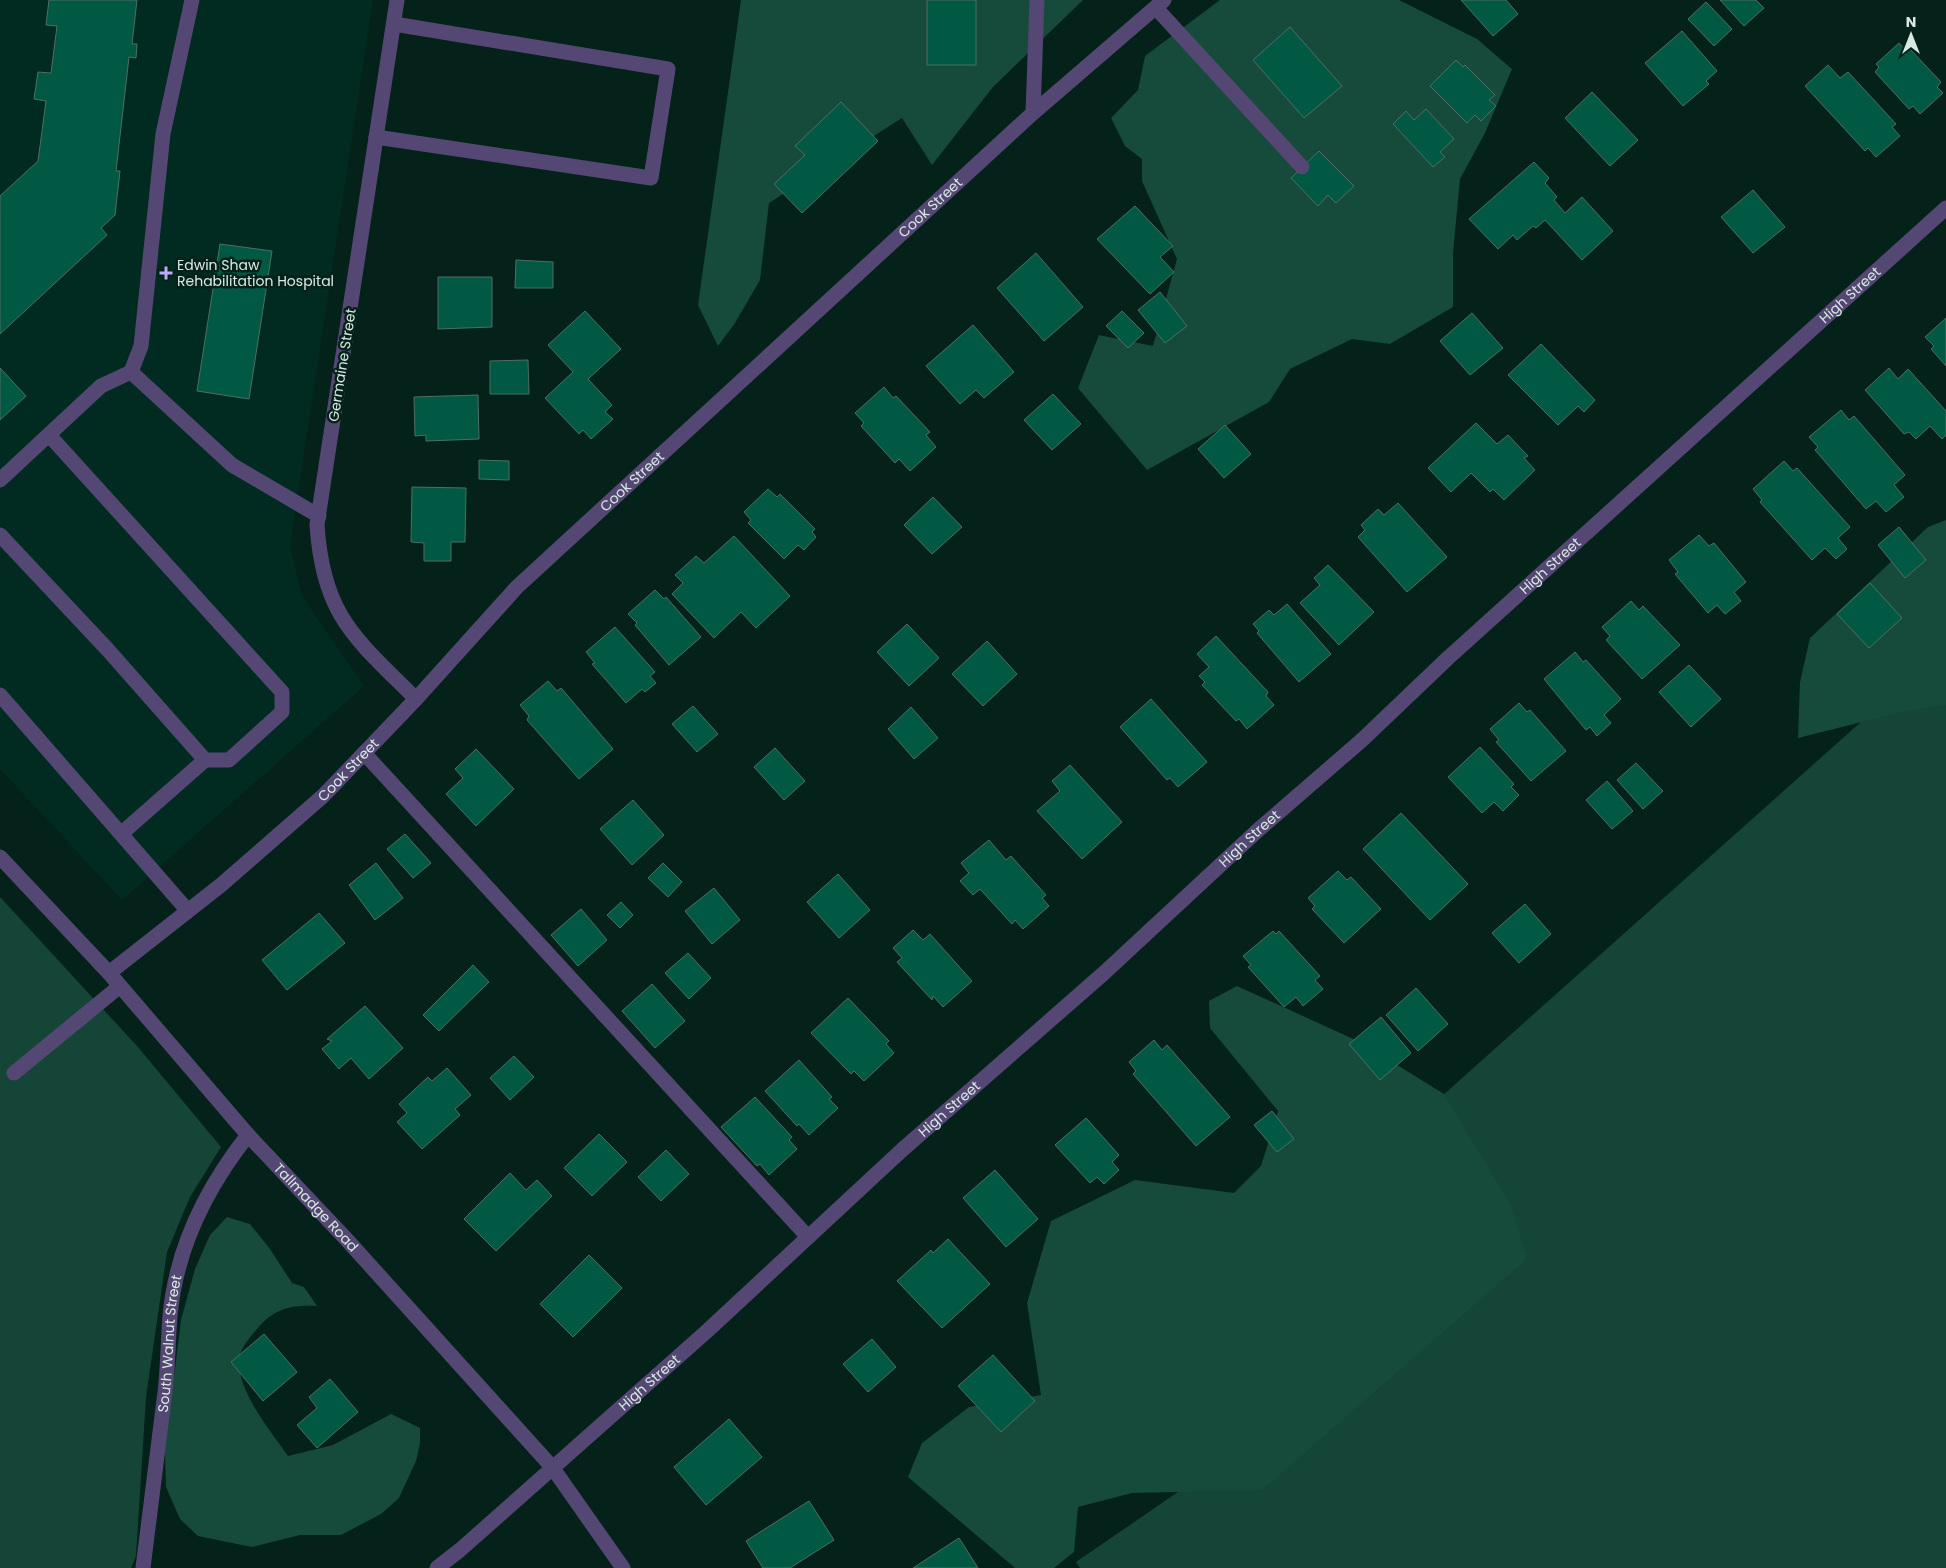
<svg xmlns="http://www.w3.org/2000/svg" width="1946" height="1568" font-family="Poppins,sans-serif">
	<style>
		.built { fill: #012b20 }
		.green { fill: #154536 }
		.forest { fill: #164a3a }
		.building { fill: #015944; stroke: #4f6e63 }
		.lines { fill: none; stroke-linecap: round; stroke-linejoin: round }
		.minor { stroke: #544773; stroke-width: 15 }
		.poi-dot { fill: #bea9f5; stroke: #042219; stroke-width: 2 }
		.labels { text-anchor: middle; stroke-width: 5; stroke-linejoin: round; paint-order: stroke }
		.street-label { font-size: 14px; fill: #d8e9e2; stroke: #042219 }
		.poi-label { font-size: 14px; fill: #d8e9e2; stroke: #042219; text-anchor: start }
	</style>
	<rect width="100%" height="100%" fill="#042219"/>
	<polygon class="built" points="0,0 373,0 290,546 302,596 364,686 122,900 0,769"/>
	<g class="green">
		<polygon points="1946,646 1946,1568 1080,1568 1076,1562 1191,1483 1107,1395"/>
		<polygon points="0,897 137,1046 221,1147 190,1197 167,1252 146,1397 136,1556 131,1568 0,1568"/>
	</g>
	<g class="forest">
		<polygon points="741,0 1083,0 993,87 932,165 902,118 769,203 760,280 735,323 718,346 698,305"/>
		<polygon points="1220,0 1399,0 1477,39 1512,69 1485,133 1460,179 1453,253 1453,307 1390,344 1352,339 1290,369 1269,402 1147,470 1078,388 1099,335 1153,346 1177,259 1142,181 1142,159 1125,146 1111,118 1138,90 1145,56"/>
		<polygon points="1946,520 1946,705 1906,711 1798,738 1800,682 1810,638 1928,527"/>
		<polygon points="1237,986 1360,1042 1444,1094 1511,1205 1527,1259 1262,1490 1132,1493 1078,1507 1074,1552 1054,1568 1015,1568 908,1477 922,1443 969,1407 1041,1395 1027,1303 1051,1221 1135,1180 1234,1193 1261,1166 1278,1111 1210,1028 1209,1001"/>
		<path d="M227,1217L250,1224L270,1249L292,1283L304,1287L317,1306C291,1305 275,1308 257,1329C251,1336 242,1346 240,1355C233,1387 271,1431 288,1456L333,1445L391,1414L420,1428V1443L416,1461L399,1498L381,1514L341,1535H300L252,1547L198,1536L180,1519L166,1487L165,1450L181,1320L195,1269L210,1235Z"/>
	</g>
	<g class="building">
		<polygon points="49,0 137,0 132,44 137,44 136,58 129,57 116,171 120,171 115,215 101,228 107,235 0,334 0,196 38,161 46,101 34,99 38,72 51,73 57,26 46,25"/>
		<rect x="927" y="0" width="49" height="65"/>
		<polygon points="1461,0 1506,0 1518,14 1493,36"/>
		<polygon points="1720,0 1756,0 1764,8 1744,26"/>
		<polygon points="1706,2 1732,29 1714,46 1688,19"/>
		<polygon points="1290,27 1342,86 1304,118 1253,60"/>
		<polygon points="1682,31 1717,71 1706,81 1709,84 1683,106 1645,63"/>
		<polygon points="1899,43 1905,50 1908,47 1941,82 1937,87 1943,93 1920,114 1913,106 1909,109 1875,72 1879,67 1876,64"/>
		<polygon points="1456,60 1463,67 1465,65 1495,95 1489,100 1496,106 1481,121 1475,115 1467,123 1430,86"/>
		<polygon points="1828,65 1840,78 1848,72 1896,124 1892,127 1900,136 1876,157 1868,148 1865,151 1805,86"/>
		<polygon points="1592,92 1638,140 1610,166 1565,118"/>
		<polygon points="841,102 878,141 802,213 774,184 805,155 795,146"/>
		<polygon points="1426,109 1454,139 1440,152 1445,157 1433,167 1393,124 1406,111 1414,120"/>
		<polygon points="1319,151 1354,186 1336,203 1328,195 1318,206 1291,178"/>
		<polygon points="1534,162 1549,178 1545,183 1557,197 1554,200 1565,213 1582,197 1613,231 1582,260 1545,220 1536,228 1533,226 1517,240 1513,235 1498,249 1469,219"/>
		<polygon points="1753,190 1785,227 1753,253 1721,217"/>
		<polygon points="1135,206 1173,246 1160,257 1174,272 1150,294 1097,239"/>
		<polygon points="220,244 272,251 249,399 197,391"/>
		<polygon points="1036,253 1083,307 1044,341 997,288"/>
		<polygon points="516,260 553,262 553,288 515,288"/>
		<polygon points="438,277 492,277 492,327 438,329"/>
		<polygon points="1160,292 1187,326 1165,343 1138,310"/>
		<polygon points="585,311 621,349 588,379 612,405 605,412 613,419 591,439 583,430 579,434 545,398 573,372 548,345"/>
		<polygon points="1122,311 1144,333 1128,348 1106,326"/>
		<polygon points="1472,313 1503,348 1470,375 1440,341"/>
		<polygon points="1946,318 1946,366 1931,349 1934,346 1925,337"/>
		<polygon points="973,325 1014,372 984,398 976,390 960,404 926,366"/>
		<polygon points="1541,344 1595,400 1584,412 1578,406 1558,425 1508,375"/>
		<polygon points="528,360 529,394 490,394 490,361"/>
		<polygon points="0,368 26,396 0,420"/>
		<polygon points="1889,368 1898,379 1908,369 1946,411 1946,435 1942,439 1930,426 1916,439 1909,432 1904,434 1865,390"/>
		<polygon points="884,387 893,398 896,396 930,432 926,435 936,447 910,471 899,459 895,463 861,426 864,423 855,413"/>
		<polygon points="1053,394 1081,424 1052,450 1024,420"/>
		<polygon points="478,395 479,439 426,441 426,435 415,436 414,397"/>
		<polygon points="1841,410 1849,420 1854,416 1905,475 1894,485 1904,497 1886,512 1876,501 1866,509 1815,450 1818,447 1809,437"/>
		<polygon points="1476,423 1497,444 1508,435 1528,456 1524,458 1535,470 1504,500 1493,489 1490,492 1471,473 1451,492 1428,468"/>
		<polygon points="1225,425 1251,454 1224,478 1198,449"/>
		<polygon points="479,460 509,461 509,480 479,479"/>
		<polygon points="1784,461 1793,471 1797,468 1850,527 1838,538 1847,549 1836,559 1825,548 1812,560 1760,502 1762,500 1753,489"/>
		<polygon points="412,487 466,488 465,542 451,542 451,561 424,561 424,543 411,542"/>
		<polygon points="768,489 777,497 780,494 815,529 812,532 816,537 804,550 798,545 784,559 748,523 751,520 744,512"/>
		<polygon points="933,497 962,527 932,554 904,525"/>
		<polygon points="1398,503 1447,557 1407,592 1358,537 1365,530 1361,525 1378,509 1384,515"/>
		<polygon points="1899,527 1926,560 1905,578 1878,545"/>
		<polygon points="1699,535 1709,546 1714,543 1746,582 1734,592 1741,601 1725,614 1717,605 1708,613 1675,574 1678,572 1669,560"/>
		<polygon points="734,536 790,596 756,628 741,612 714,638 672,594 683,583 675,575 696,556 704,563"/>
		<polygon points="1328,565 1374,612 1339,645 1300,603 1320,585 1314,578"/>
		<polygon points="1870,583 1902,618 1869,648 1837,614"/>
		<polygon points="655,590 664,599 666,597 701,637 669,665 635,625 637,623 628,614"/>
		<polygon points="1631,601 1639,610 1643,606 1680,645 1642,679 1606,640 1610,636 1602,627"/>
		<polygon points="1287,604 1331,654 1299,682 1257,633 1259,631 1253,624 1269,610 1274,615"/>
		<polygon points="907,624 939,658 909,686 877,652"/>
		<polygon points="615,627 655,672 650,676 656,683 645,692 642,689 626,703 592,664 595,663 586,652"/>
		<polygon points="1216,636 1268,692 1266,696 1274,705 1247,729 1239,719 1236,721 1202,685 1205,682 1199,676 1209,667 1197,654"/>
		<polygon points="987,641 1017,674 983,706 952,674"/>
		<polygon points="1575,652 1583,662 1586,660 1621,699 1604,715 1611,723 1597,736 1590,727 1586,730 1544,679"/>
		<polygon points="1689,665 1721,699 1691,727 1659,692"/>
		<polygon points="548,681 557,691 561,688 613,749 579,779 527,720 529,716 520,705"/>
		<polygon points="1151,699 1207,762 1178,787 1170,778 1167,780 1120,727"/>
		<polygon points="1519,703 1527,712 1530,710 1566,751 1531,781 1496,742 1499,740 1490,729"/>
		<polygon points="693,706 718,734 697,752 672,724"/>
		<polygon points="911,707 938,738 914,759 888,729"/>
		<polygon points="1480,747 1514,784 1511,787 1519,795 1503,811 1494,802 1482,813 1448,777"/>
		<polygon points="775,748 805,781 784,800 754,767"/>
		<polygon points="476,749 514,789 476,826 446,794 463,778 455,769"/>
		<polygon points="1636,763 1663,791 1643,809 1617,780"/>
		<polygon points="1070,765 1122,822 1082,859 1037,811 1060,791 1052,781"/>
		<polygon points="1607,781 1633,811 1612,829 1586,800"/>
		<polygon points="633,800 664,835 632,865 600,829"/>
		<polygon points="1401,813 1468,884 1430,920 1363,849"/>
		<polygon points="405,834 431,863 413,878 387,849"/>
		<polygon points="989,840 1006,860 1011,856 1046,895 1042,898 1049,906 1023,929 1015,920 1012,924 980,889 973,895 960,881 969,873 961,863"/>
		<polygon points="376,863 403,898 375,920 349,885"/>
		<polygon points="663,863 682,882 668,897 648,878"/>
		<polygon points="1338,871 1347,880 1351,877 1381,909 1344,943 1312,909 1315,906 1308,898"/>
		<polygon points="838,874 870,910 839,938 807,902"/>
		<polygon points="714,888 740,920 712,944 685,911"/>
		<polygon points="621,902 633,915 620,928 607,915"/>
		<polygon points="1525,904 1551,934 1519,963 1492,933"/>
		<polygon points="581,909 607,940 578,966 551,935"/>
		<polygon points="319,913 345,943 287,990 262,960"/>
		<polygon points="913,930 923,940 930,934 972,981 943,1007 933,996 932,1000 897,962 902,958 893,948"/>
		<polygon points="1273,931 1276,934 1279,931 1320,976 1315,980 1323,989 1303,1006 1296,997 1284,1007 1248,967 1251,965 1243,956"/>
		<polygon points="688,953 711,978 689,999 665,973"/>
		<polygon points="473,965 489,982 439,1031 423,1015"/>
		<polygon points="652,984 685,1021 655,1048 622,1011"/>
		<polygon points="1416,988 1448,1024 1418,1051 1386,1015"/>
		<polygon points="848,998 889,1041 886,1044 894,1053 864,1081 854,1071 851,1074 811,1033"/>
		<polygon points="365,1006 403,1048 369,1079 351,1058 339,1069 322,1049 332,1041 327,1039"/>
		<polygon points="1381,1017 1411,1053 1380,1080 1349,1044"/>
		<polygon points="1154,1040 1162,1050 1167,1045 1230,1117 1196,1146 1133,1074 1136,1071 1129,1062"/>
		<polygon points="514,1056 534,1077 510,1100 490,1078"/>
		<polygon points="799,1060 832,1097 829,1099 838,1108 809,1135 799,1124 797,1126 765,1091"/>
		<polygon points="447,1068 471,1095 455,1109 460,1115 422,1149 397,1122 407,1113 399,1104 428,1077 432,1081"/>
		<polygon points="755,1097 792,1137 789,1140 797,1149 769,1175 760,1164 757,1166 721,1127"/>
		<polygon points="1272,1111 1294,1139 1277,1152 1254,1125"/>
		<polygon points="1086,1118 1119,1155 1112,1162 1119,1170 1104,1184 1097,1177 1090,1183 1055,1145"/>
		<polygon points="599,1134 627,1162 592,1196 564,1168"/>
		<polygon points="666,1150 689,1174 661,1201 638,1177"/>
		<polygon points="995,1170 1038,1219 1006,1247 963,1198"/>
		<polygon points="510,1173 526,1190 537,1180 552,1196 496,1251 464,1219"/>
		<polygon points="948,1239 990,1284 942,1328 897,1281 931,1250 933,1253"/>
		<polygon points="589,1255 622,1288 573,1337 540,1304"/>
		<polygon points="264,1334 297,1372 263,1401 231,1362"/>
		<polygon points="872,1339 896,1367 868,1392 843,1364"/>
		<polygon points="993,1355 1035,1401 1001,1432 958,1386"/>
		<polygon points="330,1379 358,1412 317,1448 297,1425 317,1408 309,1397"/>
		<polygon points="729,1419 762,1457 706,1505 674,1467"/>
		<polygon points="809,1501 834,1540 790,1568 763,1568 746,1541"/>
		<polygon points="959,1538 978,1568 913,1568"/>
	</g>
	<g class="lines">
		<g class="minor">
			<path d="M397,0L317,525C323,616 355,638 416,699"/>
			<polyline points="1156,8 1302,167"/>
			<polyline points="1033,113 1037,0"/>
			<polyline points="376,137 651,178 668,69 394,24"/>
			<polyline points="131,372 232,465 319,516"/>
			<polyline points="0,480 101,386 131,372 141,346 163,134 192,0"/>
			<polyline points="0,535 108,650 205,760 229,760 282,712 282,692 49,435"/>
			<polyline points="0,695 188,911"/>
			<polyline points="364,753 808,1237"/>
			<polyline points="122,833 205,760"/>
			<path id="s1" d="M0,857L109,973L248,1135L348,1241L552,1467L623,1568"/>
			<path id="s2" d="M109,973L221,885L323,796L416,699L517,587L1033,113L1164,0"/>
			<polyline points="14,1073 120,986"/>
			<path id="s3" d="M143,1568C150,1509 158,1451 165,1392C168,1367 168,1341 170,1316C176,1249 207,1187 248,1135"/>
			<path id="s4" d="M437,1568L460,1550L706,1332L902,1150L1104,973L1257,831L1362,740L1448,658L1946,208"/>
		</g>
	</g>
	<path class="poi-dot" d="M163.5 265.5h5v5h5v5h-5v5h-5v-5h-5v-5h5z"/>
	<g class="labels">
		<g class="street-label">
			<text dy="5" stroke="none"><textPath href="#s2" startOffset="1124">Cook Street</textPath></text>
			<text dy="5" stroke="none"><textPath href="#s4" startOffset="1902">High Street</textPath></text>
			<text transform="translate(342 365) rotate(-81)" y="5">Germaine Street</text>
			<text dy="5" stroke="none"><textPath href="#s2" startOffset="719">Cook Street</textPath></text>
			<text dy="5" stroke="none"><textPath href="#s4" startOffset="1498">High Street</textPath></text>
			<text dy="5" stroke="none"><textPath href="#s2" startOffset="314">Cook Street</textPath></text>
			<text dy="5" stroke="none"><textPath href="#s4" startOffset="1092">High Street</textPath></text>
			<text dy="5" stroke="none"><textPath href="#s4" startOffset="688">High Street</textPath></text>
			<text dy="5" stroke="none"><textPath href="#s1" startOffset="472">Tallmadge Road</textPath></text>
			<text dy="5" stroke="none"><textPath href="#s3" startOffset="226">South Walnut Street</textPath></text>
			<text dy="5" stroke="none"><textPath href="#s4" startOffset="282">High Street</textPath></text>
		</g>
		<g class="poi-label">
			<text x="177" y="270">Edwin Shaw<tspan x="177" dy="16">Rehabilitation Hospital</tspan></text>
		</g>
	</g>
	<g transform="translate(1911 35)" stroke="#042219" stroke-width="4" paint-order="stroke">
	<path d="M0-4L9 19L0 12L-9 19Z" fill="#d8e9e2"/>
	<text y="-8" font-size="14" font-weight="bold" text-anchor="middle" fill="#d8e9e2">N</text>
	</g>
</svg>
